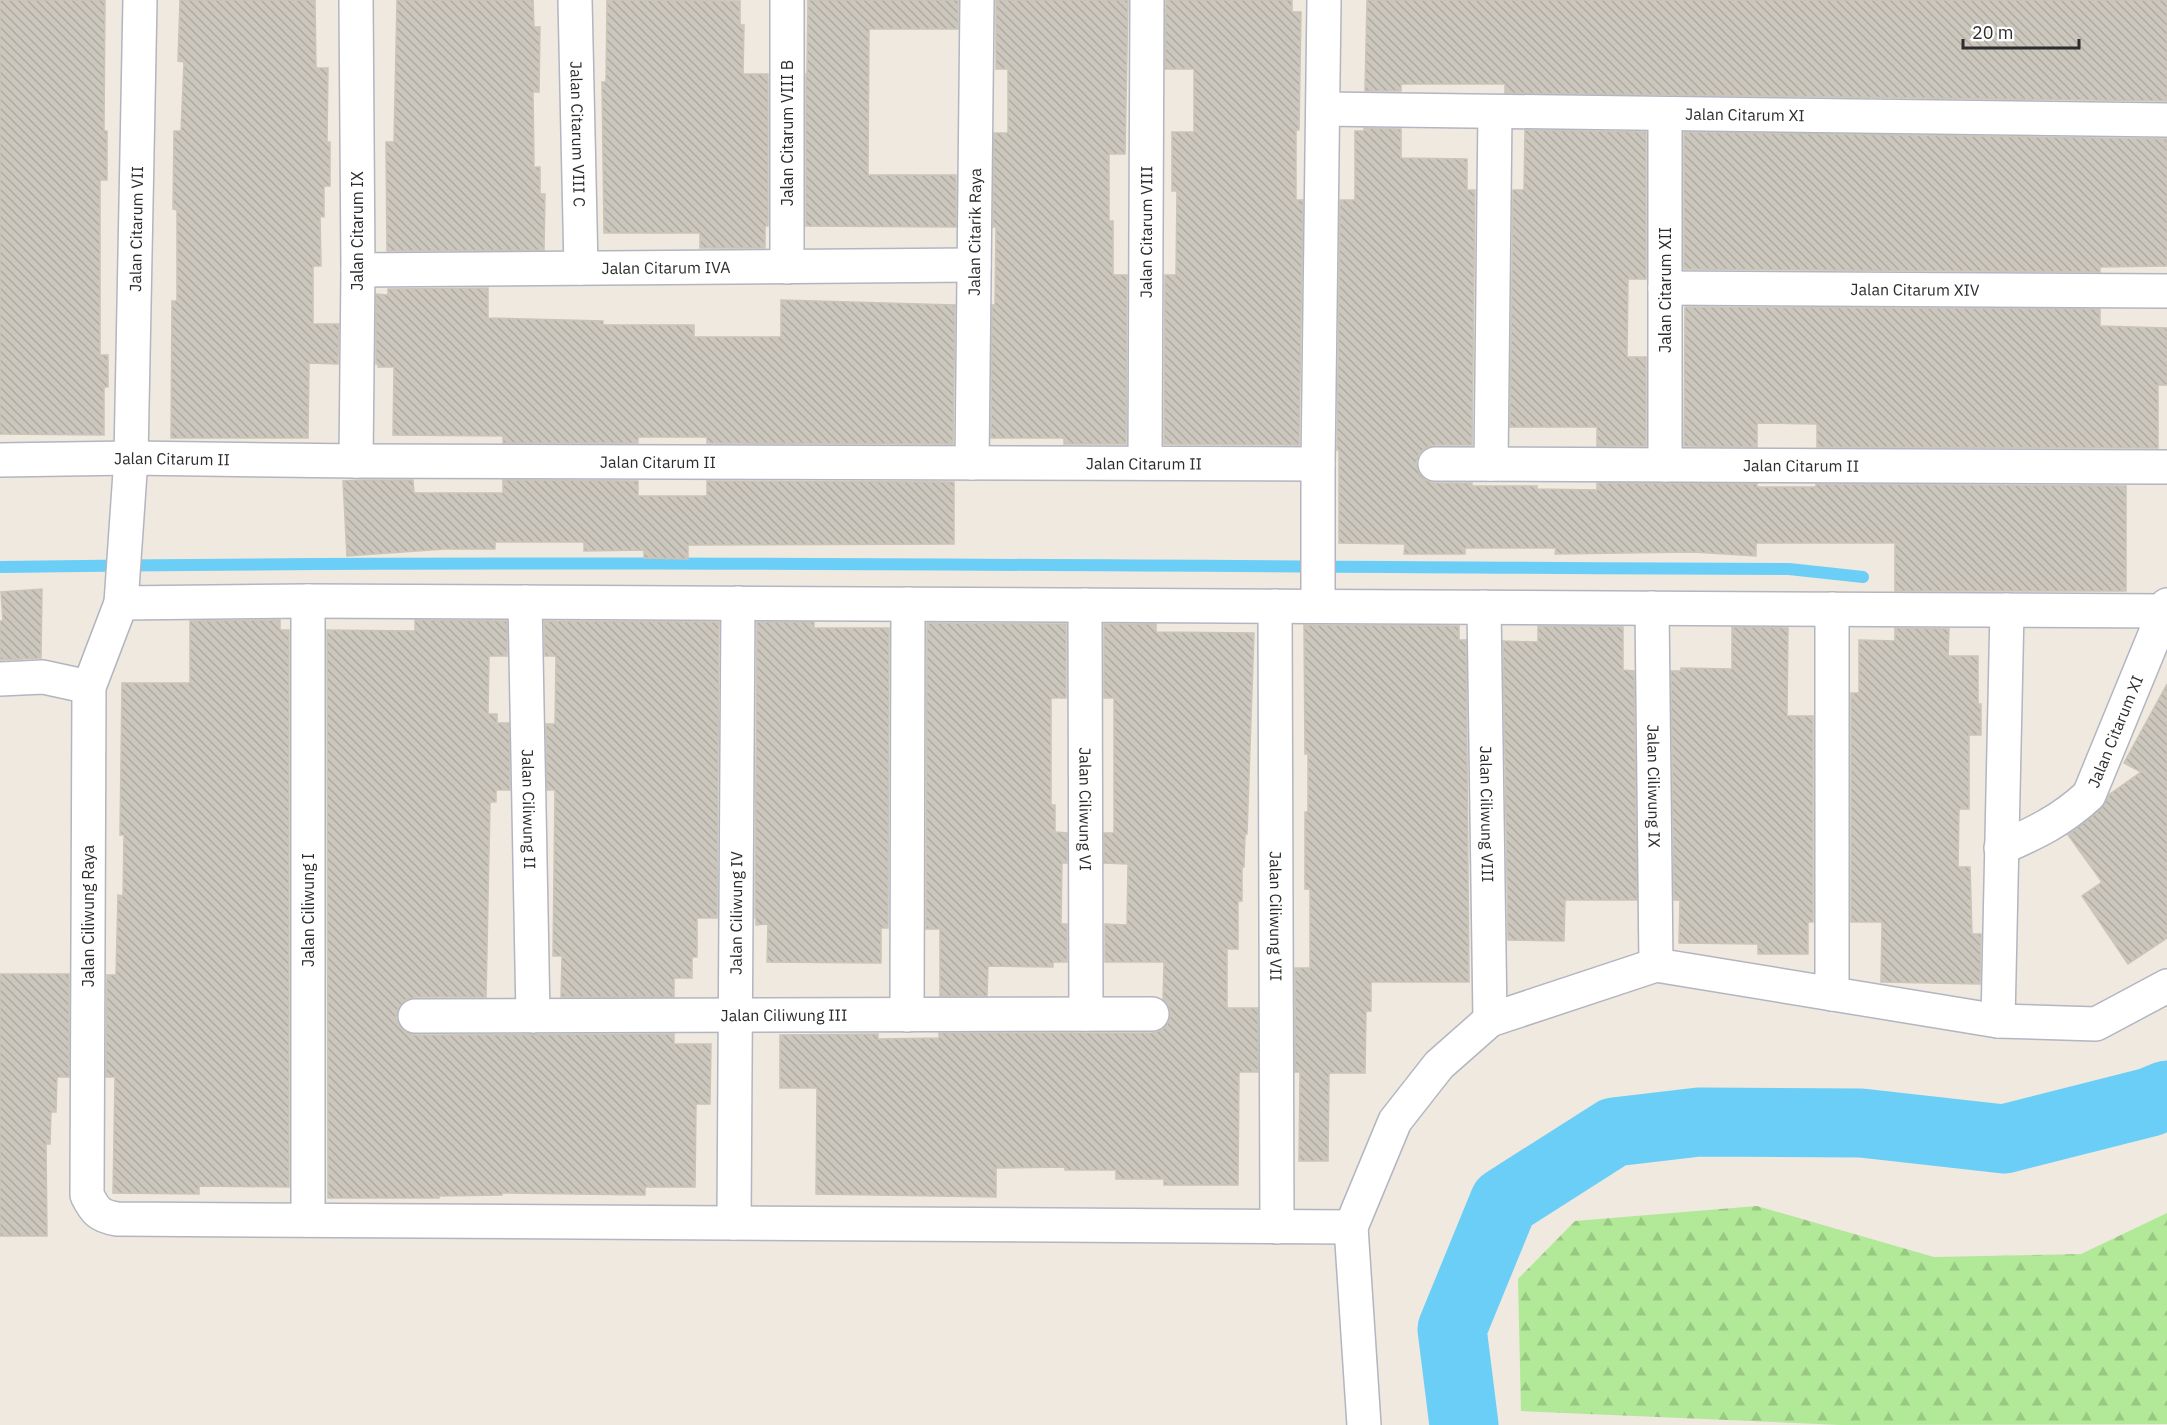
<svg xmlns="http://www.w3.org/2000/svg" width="2167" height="1425" font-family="'IBM Plex Sans',sans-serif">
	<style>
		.forest { fill: url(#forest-firs) }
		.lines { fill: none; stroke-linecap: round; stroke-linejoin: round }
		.stream { stroke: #6bcef7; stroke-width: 12 }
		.river { stroke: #6bcef7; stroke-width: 69 }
		.building { fill: url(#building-back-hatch); stroke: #cbc5b8; stroke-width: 1.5 }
		.minor-casing { stroke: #b3b5c1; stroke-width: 36 }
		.minor { stroke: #fff; stroke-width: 33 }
		.labels { text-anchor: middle; stroke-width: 5; stroke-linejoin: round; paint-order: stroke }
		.street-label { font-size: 16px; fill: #2d2d2d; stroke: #fff }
	</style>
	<defs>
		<pattern id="forest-firs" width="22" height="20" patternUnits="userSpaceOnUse" patternTransform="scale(1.5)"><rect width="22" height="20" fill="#b1e998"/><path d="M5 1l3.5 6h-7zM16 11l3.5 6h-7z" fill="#99c883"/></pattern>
		<pattern id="building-back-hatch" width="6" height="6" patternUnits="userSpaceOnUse" patternTransform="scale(1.5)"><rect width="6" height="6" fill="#cbc7bd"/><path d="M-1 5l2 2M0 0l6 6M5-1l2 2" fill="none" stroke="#afaba3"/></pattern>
	</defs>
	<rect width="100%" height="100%" fill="#efe9df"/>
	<polygon class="forest" points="1757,1206 1934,1257 2081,1254 2167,1213 2167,1424 1841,1425 1521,1411 1518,1279 1575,1221"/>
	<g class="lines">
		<path class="stream" d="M0,567C596,559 1193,567 1789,569L1863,577"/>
		<polyline class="river" points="1464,1425 1452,1329 1504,1202 1614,1132 1699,1122 1861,1123 2004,1139 2150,1102 2167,1095"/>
	</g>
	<g class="building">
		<polygon points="0,0 105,0 104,131 107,131 107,180 100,180 100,355 108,355 108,387 104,387 104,435 0,434"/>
		<polygon points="180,0 315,0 316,68 328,68 327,142 330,142 330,186 324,186 324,217 320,216 321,266 313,266 313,324 339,324 338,364 309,363 308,438 171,438 172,301 177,301 177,210 173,209 174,131 181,131 184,62 178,61"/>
		<polygon points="397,0 533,0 534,27 540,27 539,92 533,92 534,167 540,167 540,194 545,194 544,250 387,251 386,142 394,142"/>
		<polygon points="607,0 740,1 740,25 744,25 743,74 768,74 768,226 765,226 765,248 700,248 700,233 604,233 602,82 606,82"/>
		<polygon points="808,0 958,0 958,29 869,29 868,175 956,175 956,227 806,226 806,74 807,74"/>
		<polygon points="996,0 1128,0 1125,154 1109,154 1109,221 1113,221 1113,275 1127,275 1126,444 1064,444 1064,438 991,438 992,305 995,305 996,227 993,227 994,133 1008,133 1008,69 996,69"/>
		<polygon points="1166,0 1292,0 1292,12 1301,12 1299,130 1296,130 1296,200 1303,200 1299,445 1164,444 1165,275 1176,275 1177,191 1172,191 1172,132 1194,132 1194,69 1165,69"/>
		<polygon points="1367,0 2167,0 2167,101 1505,93 1505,84 1401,84 1401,91 1365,91"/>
		<polygon points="1364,128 1401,129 1401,158 1467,159 1467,190 1475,190 1472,445 1435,445 1425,448 1419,454 1416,463 1419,473 1425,480 1435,483 1472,483 1472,486 1537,486 1537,489 1597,490 1597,483 1757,484 1757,487 1816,487 1816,484 2126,486 2126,591 1895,591 1895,543 1756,543 1756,556 1693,552 1555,554 1556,548 1465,548 1465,554 1404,554 1405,544 1339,543 1339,450 1337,450 1340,200 1355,200 1355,131 1364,131"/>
		<polygon points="1525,130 1646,132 1646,279 1628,279 1627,357 1646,357 1646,446 1597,446 1597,427 1510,427 1513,190 1524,190"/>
		<polygon points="1684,132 2167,139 2167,266 2100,267 2100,272 1684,269"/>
		<polygon points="488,288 488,318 603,321 603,325 694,325 694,337 781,337 781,300 955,305 953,444 707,443 707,437 638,437 638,443 503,443 503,436 393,435 394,367 378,367 378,364 376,364 376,294 388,295 388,289"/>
		<polygon points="1685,307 2100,309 2100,326 2167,328 2167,385 2158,385 2158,448 1817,447 1817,424 1759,423 1757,424 1757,447 1684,446"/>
		<polygon points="359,480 413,480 414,493 503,493 503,480 638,481 638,496 707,496 707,481 954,482 954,544 688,545 688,559 644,558 644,550 584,551 584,542 495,542 495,549 445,549 347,556 343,481"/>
		<polygon points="42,589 41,658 0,660 0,621 3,621 1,592"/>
		<polygon points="280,620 280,630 289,630 289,1187 199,1186 199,1194 113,1193 115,1077 106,1077 107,975 116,975 118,895 123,896 124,835 120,835 122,683 190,683 190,621"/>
		<polygon points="415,620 507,621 507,656 489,656 488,714 497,714 497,723 509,723 510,790 496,790 496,802 490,802 486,997 415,997 406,1000 399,1007 396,1017 399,1025 405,1032 415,1035 674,1034 674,1044 711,1044 710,1104 696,1104 695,1187 645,1187 645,1195 502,1193 502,1195 439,1196 439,1198 328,1198 327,630 415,631"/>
		<polygon points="544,621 719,622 717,918 697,918 697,957 692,957 692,978 674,978 674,997 561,997 562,956 553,956 555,790 547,790 546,724 555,724 556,656 545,656"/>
		<polygon points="757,622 814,622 814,628 889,628 888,928 881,928 881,963 767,962 768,924 756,925 756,918 755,918"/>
		<polygon points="927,623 1066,624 1066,698 1051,698 1051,805 1055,805 1055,832 1067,833 1067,863 1062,863 1061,924 1067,924 1067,962 1053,962 1053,967 988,966 987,996 940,996 940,929 926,929"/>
		<polygon points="1104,624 1156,624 1156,632 1254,633 1247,834 1245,834 1244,867 1242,867 1242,901 1238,901 1238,949 1227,949 1227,1008 1258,1008 1258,1072 1239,1072 1238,1185 1164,1185 1164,1179 1116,1179 1116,1170 1065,1170 1065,1167 996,1168 996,1197 816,1194 817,1088 780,1088 780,1035 878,1034 878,1039 939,1038 939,1033 1152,1033 1162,1030 1168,1023 1171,1013 1168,1005 1163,1000 1164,962 1105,962 1105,924 1127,925 1128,864 1104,863 1104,833 1114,833 1114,698 1104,698"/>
		<polygon points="1304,625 1459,626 1459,640 1466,640 1469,982 1371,982 1371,1011 1366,1011 1365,1073 1329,1073 1328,1161 1299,1161 1300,1072 1295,1072 1295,968 1310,968 1310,889 1305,889 1305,812 1308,812 1308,754 1305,754"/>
		<polygon points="1538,626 1623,627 1623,670 1634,671 1637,900 1565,900 1564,941 1508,940 1503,641 1538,642"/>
		<polygon points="1732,627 1788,628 1787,716 1813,716 1813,922 1808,922 1808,954 1758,954 1758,944 1679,943 1680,900 1674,900 1671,671 1681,671 1681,668 1732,669"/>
		<polygon points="1895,628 1949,629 1948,656 1978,656 1978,704 1981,704 1981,735 1969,735 1969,809 1959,809 1958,867 1970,867 1972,934 1981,934 1980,984 1881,982 1882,922 1851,922 1851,693 1859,693 1859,640 1895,641"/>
		<polygon points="2167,684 2167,938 2128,964 2082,896 2102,882 2068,835 2101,809 2110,794 2141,772 2124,763"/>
		<polygon points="0,974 69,974 69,1077 57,1077 56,1112 51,1112 50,1144 46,1144 47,1236 0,1236"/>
	</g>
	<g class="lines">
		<defs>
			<g id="minor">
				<polyline points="140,0 131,458 121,603 308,601 2165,611"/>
				<path id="s1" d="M575,0L581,268"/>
				<path id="s2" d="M1323,109L2167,120"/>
				<polyline points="787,267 787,0"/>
				<path id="s3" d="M358,270L974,265"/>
				<path id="s4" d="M1665,288L2167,291"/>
				<path id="s5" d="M0,460L131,458L356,461L1318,464"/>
				<polyline points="356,461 358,270 356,0"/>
				<path id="s6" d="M972,463L977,0"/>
				<path id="s7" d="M1145,463L1147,0"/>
				<path id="s8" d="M1435,464L2167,467"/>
				<polyline points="1491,464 1495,112"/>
				<polyline points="1665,465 1665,114"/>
				<polyline points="308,601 308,1220"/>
				<path id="s9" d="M525,602L533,1016"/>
				<path d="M121,603L89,687L87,1195C95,1211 99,1216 117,1219L1351,1227L1395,1121L1439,1065L1490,1020L1656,965L1998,1021L2096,1024L2167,986"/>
				<path id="s10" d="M1085,605L1086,1014"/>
				<path id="s11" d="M1275,606L1277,1227"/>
				<polyline points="1318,606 1318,464 1324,0"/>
				<path id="s12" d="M1484,607L1490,1020"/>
				<path id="s13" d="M1652,608L1656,965"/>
				<polyline points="0,679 43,677 89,687"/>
				<path id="s14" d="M2001,848C2035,833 2061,821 2089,795L2167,605"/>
				<polyline points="1832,994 1832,609"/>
				<polyline points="907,1015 908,604"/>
				<path id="s15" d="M415,1016L1152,1014"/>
				<polyline points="1998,1021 2007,610"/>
				<path id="s16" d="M734,1223L738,603"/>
				<polyline points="1351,1227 1364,1425"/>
			</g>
		</defs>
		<use href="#minor" class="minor-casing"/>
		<use href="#minor" class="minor"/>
	</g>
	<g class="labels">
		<g class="street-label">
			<text dy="6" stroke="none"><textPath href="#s2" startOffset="422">Jalan Citarum XI</textPath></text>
			<text transform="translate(787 133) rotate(-90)" y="6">Jalan Citarum VIII B</text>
			<text dy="6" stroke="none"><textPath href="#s1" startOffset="134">Jalan Citarum VIII C</textPath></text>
			<text transform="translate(136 229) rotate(-89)" y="6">Jalan Citarum VII</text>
			<text transform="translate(357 231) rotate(-90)" y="6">Jalan Citarum IX</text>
			<text dy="6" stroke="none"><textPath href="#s6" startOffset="231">Jalan Citarik Raya</textPath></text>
			<text dy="6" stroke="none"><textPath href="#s7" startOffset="231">Jalan Citarum VIII</textPath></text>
			<text dy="6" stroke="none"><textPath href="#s3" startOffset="308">Jalan Citarum IVA</textPath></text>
			<text dy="6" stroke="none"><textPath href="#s4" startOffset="250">Jalan Citarum XIV</textPath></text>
			<text transform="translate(1665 290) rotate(-90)" y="6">Jalan Citarum XII</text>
			<text dy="6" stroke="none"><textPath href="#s5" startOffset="172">Jalan Citarum II</textPath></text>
			<text dy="6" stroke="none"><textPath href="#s5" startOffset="658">Jalan Citarum II</textPath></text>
			<text dy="6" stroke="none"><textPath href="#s5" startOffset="1144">Jalan Citarum II</textPath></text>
			<text dy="6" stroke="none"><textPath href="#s8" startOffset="366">Jalan Citarum II</textPath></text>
			<text dy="6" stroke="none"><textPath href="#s14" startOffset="172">Jalan Citarum XI</textPath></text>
			<text dy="6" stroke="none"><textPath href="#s13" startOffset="178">Jalan Ciliwung IX</textPath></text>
			<text dy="6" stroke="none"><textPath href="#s9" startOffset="207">Jalan Ciliwung II</textPath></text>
			<text dy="6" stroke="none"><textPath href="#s10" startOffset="204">Jalan Ciliwung VI</textPath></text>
			<text dy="6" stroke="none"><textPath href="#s12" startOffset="207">Jalan Ciliwung VIII</textPath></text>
			<text transform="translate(308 910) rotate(-90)" y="6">Jalan Ciliwung I</text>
			<text dy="6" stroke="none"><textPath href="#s16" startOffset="310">Jalan Ciliwung IV</textPath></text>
			<text transform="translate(88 916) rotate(-90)" y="6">Jalan Ciliwung Raya</text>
			<text dy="6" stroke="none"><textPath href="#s11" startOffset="310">Jalan Ciliwung VII</textPath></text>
			<text dy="6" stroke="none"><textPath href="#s15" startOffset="369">Jalan Ciliwung III</textPath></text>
		</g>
	</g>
	<path d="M1963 39v9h116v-9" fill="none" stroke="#2d2d2d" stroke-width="3"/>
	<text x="1972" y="39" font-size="18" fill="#2d2d2d" stroke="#ffffff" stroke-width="4.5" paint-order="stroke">20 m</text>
</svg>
